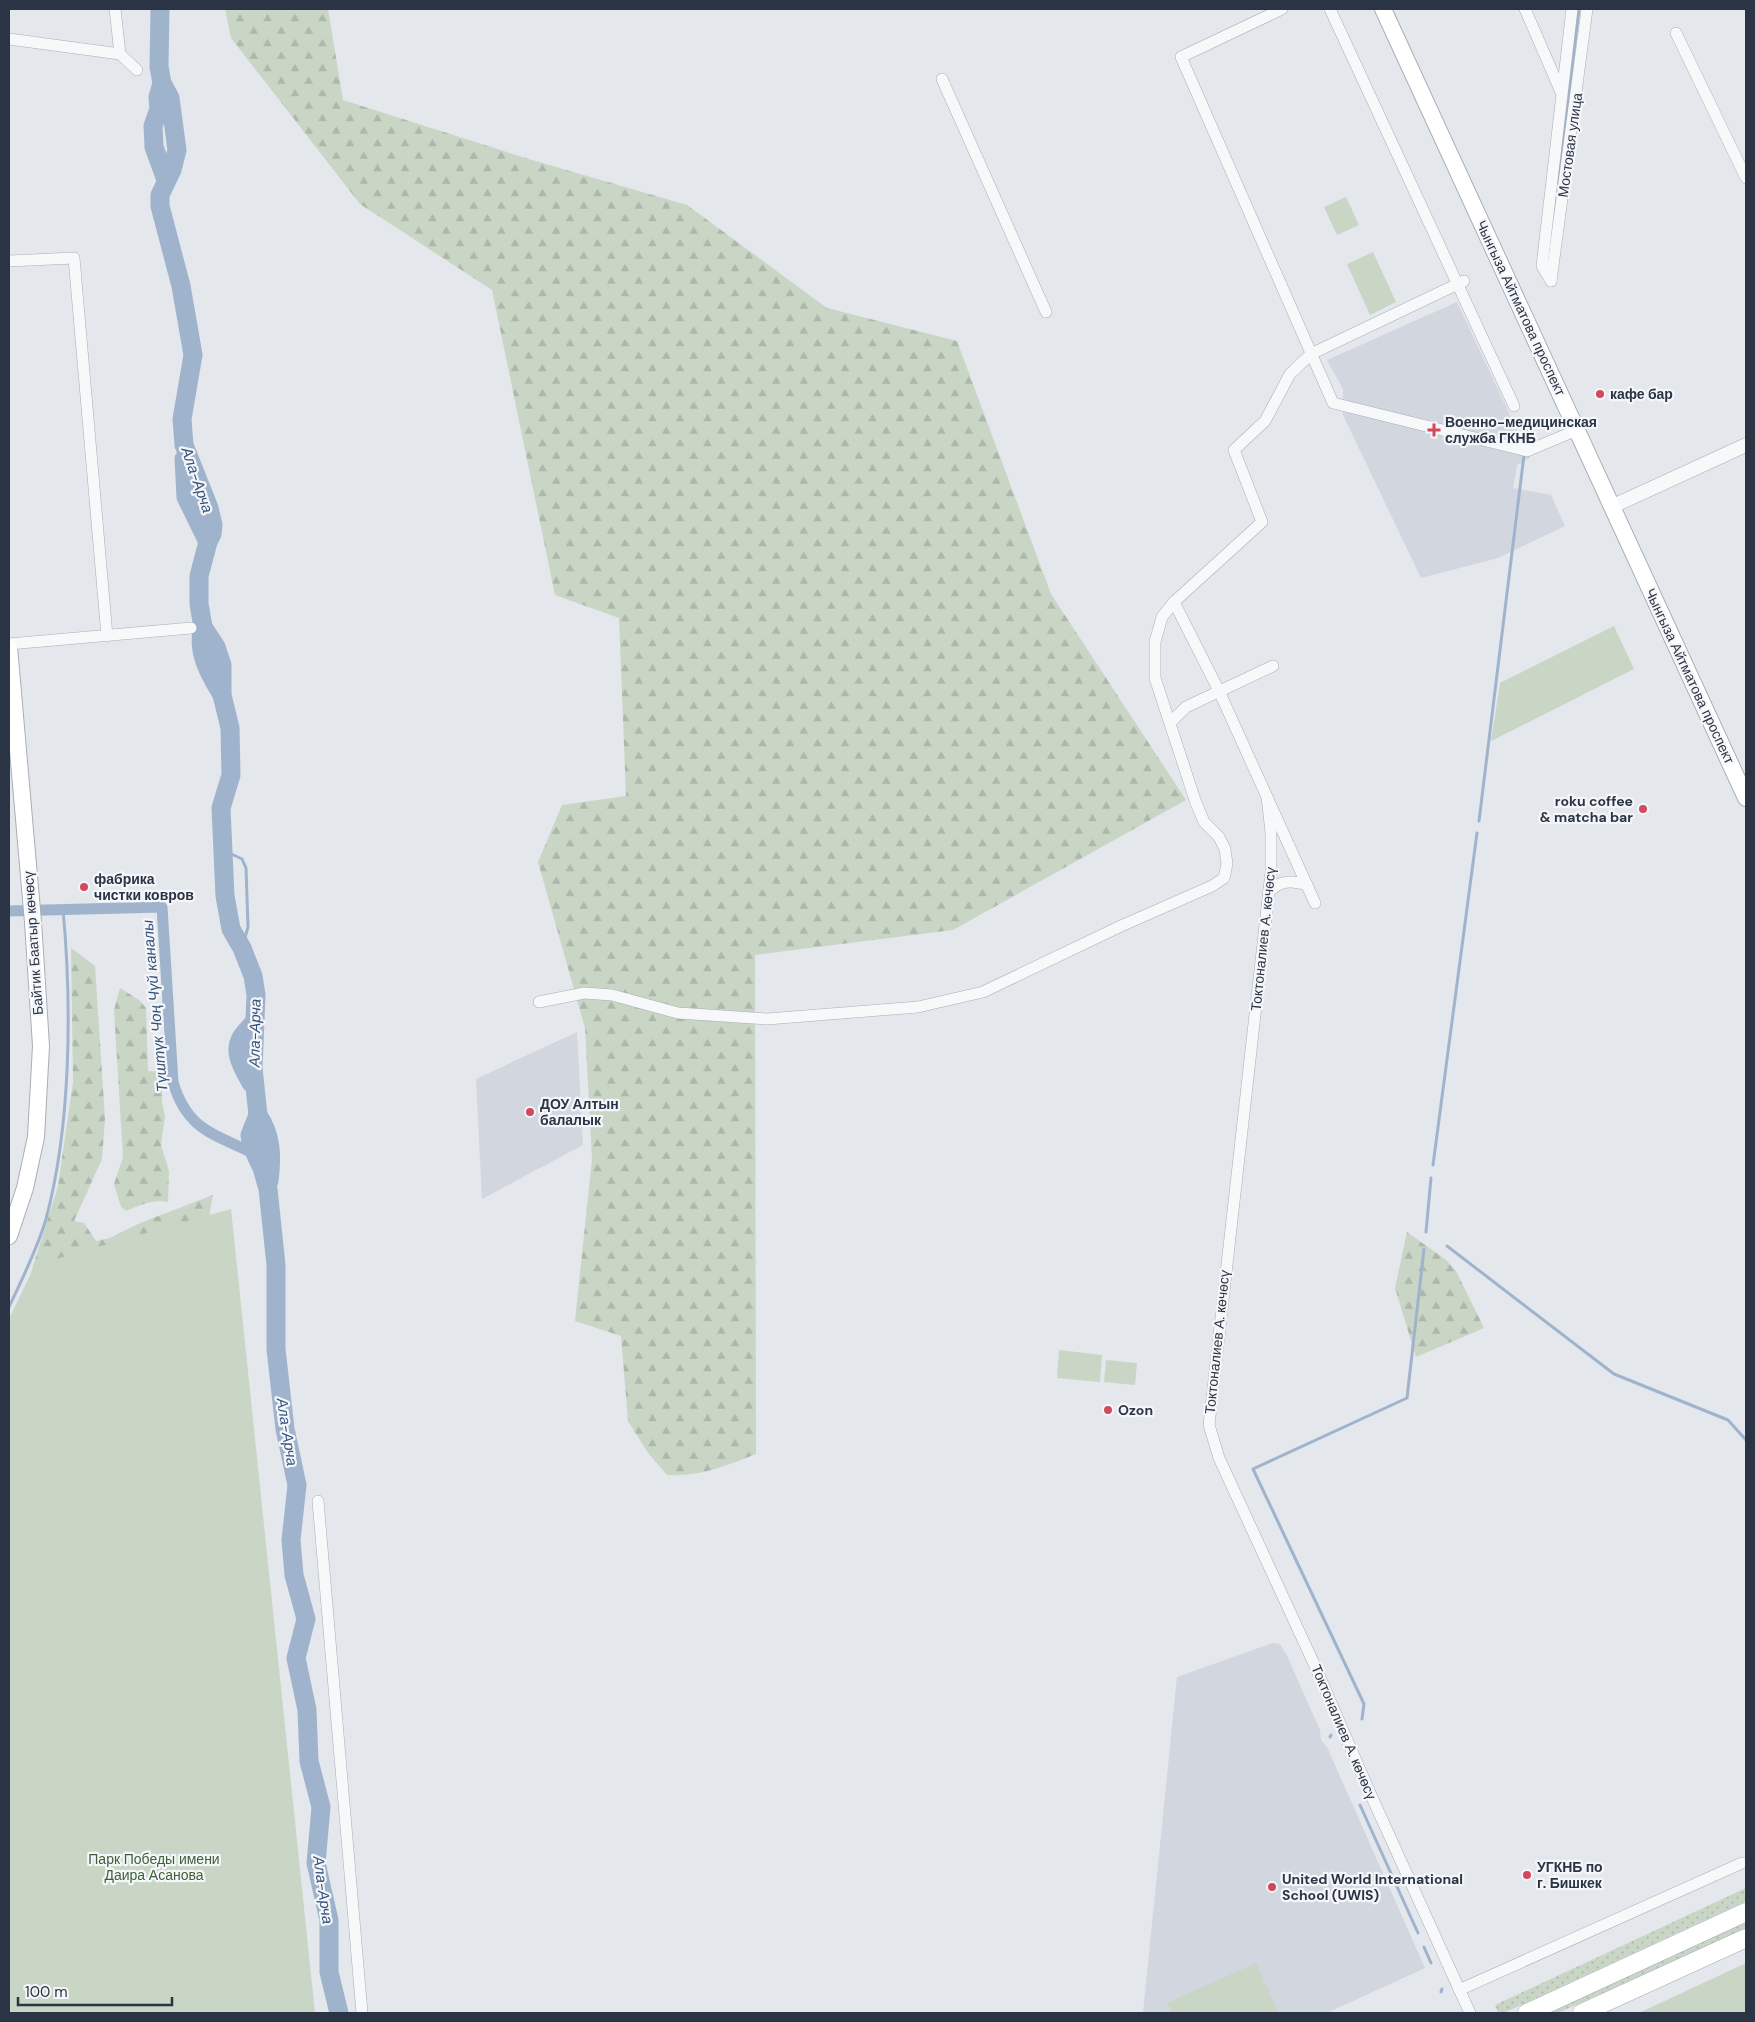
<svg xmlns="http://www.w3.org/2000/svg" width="1755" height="2022" font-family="'DM Sans',sans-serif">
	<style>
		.built { fill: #d2d6de }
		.grass { fill: url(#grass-dots) }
		.forest { fill: url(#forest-firs) }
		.park { fill: #c9d6c5 }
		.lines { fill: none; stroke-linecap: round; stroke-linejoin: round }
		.stream { stroke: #9fb4cc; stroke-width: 3 }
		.canal { stroke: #9fb4cc; stroke-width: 11 }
		.river { stroke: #9fb4cc; stroke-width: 19 }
		.minor-casing { stroke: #a9aeb7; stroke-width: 12 }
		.tertiary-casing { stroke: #a9aeb7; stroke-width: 15 }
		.secondary-casing { stroke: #a9aeb7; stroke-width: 18 }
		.primary-casing { stroke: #a3abb8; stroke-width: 19 }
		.minor { stroke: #f7f8fa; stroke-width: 11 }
		.tertiary { stroke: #f7f8fa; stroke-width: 14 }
		.secondary { stroke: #fff; stroke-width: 16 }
		.primary { stroke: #fff; stroke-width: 18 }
		.poi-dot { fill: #d1495b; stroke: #f4f6f9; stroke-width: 2 }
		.labels { text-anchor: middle; stroke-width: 4.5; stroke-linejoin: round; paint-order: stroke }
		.street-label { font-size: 14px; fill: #2b3445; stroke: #f4f6f9 }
		.poi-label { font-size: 14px; font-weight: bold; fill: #2b3445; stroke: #f4f6f9; text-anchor: start }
		.park-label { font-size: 14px; fill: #3f6138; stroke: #f4f6f9 }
		.water-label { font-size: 15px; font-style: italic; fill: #34527a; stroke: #f4f6f9 }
	</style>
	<defs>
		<pattern id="grass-dots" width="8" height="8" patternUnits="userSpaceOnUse" patternTransform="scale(1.25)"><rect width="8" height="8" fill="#c9d6c5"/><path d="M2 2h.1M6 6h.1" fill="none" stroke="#adb8ab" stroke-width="1.8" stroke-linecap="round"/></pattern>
		<pattern id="forest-firs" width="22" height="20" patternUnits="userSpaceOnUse" patternTransform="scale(1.25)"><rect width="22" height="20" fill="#c9d6c5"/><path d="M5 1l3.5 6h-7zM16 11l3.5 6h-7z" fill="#adb8ab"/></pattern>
	</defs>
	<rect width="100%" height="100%" fill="#e4e7ec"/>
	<g class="built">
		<polygon points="1457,302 1530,458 1517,465 1513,488 1551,495 1565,526 1498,558 1421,578 1343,415 1343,389 1327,360"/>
		<polygon points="577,1032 583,1145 482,1199 476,1079"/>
		<polygon points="1273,1643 1280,1644 1287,1656 1320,1730 1321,1740 1327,1747 1425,1968 1327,2013 1143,2013 1177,1677"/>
	</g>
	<g class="grass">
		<polygon points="1746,1888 1746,1901 1504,2013 1498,2013 1495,2005"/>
		<polygon points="1746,1921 1746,1928 1558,2013 1542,2013"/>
	</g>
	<g class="forest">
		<path d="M225,9H328L343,100L532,160L687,205L827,308L957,341L1051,594L1186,800L953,930L755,955L756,1454C726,1466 699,1477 667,1475L648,1453L628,1421L621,1336L575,1321L592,1159L585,1028L538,862L562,805L626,796L619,618L555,595L492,290L360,204L231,38Z"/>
		<polygon points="71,948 95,966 105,1119 102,1159 74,1221 84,1223 96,1241 110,1238 140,1223 213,1195 196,1287 20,1308 58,1186 73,1082"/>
		<path d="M120,988L139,1000L146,1008L148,1071L162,1072V1102L165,1116L161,1145L169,1171L168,1202C153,1199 140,1205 126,1211L121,1207L114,1184L123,1157L114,1010Z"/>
		<polygon points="1407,1232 1446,1260 1456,1271 1484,1328 1416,1357 1395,1288"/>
	</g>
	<g class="park">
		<polygon points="1346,197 1359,225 1337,235 1324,207"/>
		<polygon points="1373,252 1396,302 1370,315 1347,264"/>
		<polygon points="1614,626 1634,669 1491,741 1500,683"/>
		<polygon points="231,1209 315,2013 9,2013 9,1319 35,1265"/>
		<polygon points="1059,1350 1102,1355 1100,1382 1057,1378"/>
		<polygon points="1106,1360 1137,1363 1135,1385 1104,1382"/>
		<polygon points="1256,1963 1279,2013 1172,2013 1167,2003"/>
		<polygon points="1746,1963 1746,2013 1639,2013"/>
	</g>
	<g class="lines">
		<g class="stream">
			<polyline points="159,109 176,141"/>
			<polyline points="1552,231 1579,9"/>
			<polyline points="1526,436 1528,420"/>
			<polyline points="1479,821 1524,455"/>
			<polyline points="223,850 242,859 246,868 248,927 242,948"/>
			<polyline points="1433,1165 1477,833"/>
			<polyline points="1426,1232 1431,1178"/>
			<polyline points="1447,1246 1614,1374 1728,1420 1746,1440"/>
			<path d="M9,1307C22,1279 37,1250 46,1219C71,1126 72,1006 63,909"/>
			<polyline points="1362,1719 1364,1704 1253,1469 1407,1398 1424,1249"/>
			<polyline points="1330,1737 1331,1735"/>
			<polyline points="1360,1805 1418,1933"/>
			<polyline points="1424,1947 1431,1963"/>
			<polyline points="1441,1992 1442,1989"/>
		</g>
		<path class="canal" d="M9,911L162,907L173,1082C187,1130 214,1134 255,1154"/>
		<g class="river">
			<polyline points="160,9 159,67 162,83 170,98 177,150 172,170 160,195 160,206 181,286 193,355 182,419 184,445 209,508 213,525 212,534 208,542 199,576 199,604 203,627 216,647 222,665 222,695 230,728 231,775 221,808 225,896 231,929 242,948 253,976 256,995 253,1068 258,1115 250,1135 252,1147 262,1168 268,1189 276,1265 276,1349 285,1429 297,1485 291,1540 294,1575 306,1619 296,1658 307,1710 309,1761 321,1807 316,1863 329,1920 329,1972 339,2013"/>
			<polyline points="162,83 158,97 159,109 153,126 154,147 166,180"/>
			<polyline points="184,459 186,497 208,542"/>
			<path d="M203,627C196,651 209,673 221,693"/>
			<path d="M251,1083C245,1071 233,1054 240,1040C243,1033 251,1027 255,1021"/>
			<path d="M258,1115C272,1136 272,1157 269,1181"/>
		</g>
		<defs>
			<g id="minor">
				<polyline points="115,9 120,54"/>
				<polyline points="1282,9 1181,57 1333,403 1527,451 1577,430"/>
				<polyline points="1330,9 1514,406"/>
				<polyline points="1525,9 1561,92"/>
				<polyline points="1676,33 1746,178"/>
				<polyline points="9,39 120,54 137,70"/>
				<polyline points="942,79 1046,312"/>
				<polyline points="9,261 74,258 107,636"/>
				<polyline points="1551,281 1542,266 1572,9"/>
				<polyline points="1551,281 1587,9"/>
				<polyline points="1174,602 1219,691 1315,903"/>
				<polyline points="9,644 191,628"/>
				<polyline points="1170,723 1186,707 1273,666"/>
				<polyline points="1267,797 1271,832 1271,872 1209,1425 1219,1458 1315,1666 1370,1793 1470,2013"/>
				<path d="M1268,893C1280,880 1291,880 1307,885"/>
				<polyline points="539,1002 584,993 612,995 678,1013 767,1019 918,1007 983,992 1121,926 1212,886 1224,878 1227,864 1225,849 1219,837 1204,822 1196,803 1155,678 1155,642 1162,617 1174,602 1262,522 1234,450 1265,421 1290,374 1311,354 1464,281"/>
				<polyline points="318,1501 362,2013"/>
				<polyline points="1459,1990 1742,1863"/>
			</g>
			<polyline id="tertiary" points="1613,506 1746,445"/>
			<g id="secondary">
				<polyline points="1383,9 1746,798"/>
				<polyline points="9,647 33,922 41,1046 36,1137 25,1188 9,1236"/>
			</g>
			<g id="primary">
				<polyline points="1527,2013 1746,1912"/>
				<polyline points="1582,2013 1746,1938"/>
			</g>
		</defs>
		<use href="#minor" class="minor-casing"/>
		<use href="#tertiary" class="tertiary-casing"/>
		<use href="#secondary" class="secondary-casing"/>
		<use href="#primary" class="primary-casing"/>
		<use href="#minor" class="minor"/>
		<use href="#tertiary" class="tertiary"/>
		<use href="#secondary" class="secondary"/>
		<use href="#primary" class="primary"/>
	</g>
	<g class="poi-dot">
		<circle cx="1600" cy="394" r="5"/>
		<path d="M1431.5 422.5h5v5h5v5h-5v5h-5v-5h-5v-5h5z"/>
		<circle cx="1643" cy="809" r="5"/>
		<circle cx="84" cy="887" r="5"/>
		<circle cx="530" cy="1112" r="5"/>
		<circle cx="1108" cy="1410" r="5"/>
		<circle cx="1527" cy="1875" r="5"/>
		<circle cx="1272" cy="1887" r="5"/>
	</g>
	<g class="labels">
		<g class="street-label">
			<text transform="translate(1570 145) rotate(-82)" y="5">Мостовая улица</text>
			<text transform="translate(1521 308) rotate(65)" y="5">Чынгыза Айтматова проспект</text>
			<text transform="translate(1690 676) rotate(65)" y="5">Чынгыза Айтматова проспект</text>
			<text transform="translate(1263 939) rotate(-84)" y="5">Токтоналиев А. көчөсү</text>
			<text transform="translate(33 943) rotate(-94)" y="5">Байтик Баатыр көчөсү</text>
			<text transform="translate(1217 1342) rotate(-84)" y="5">Токтоналиев А. көчөсү</text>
			<text transform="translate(1344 1732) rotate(67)" y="5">Токтоналиев А. көчөсү</text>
		</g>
		<g class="poi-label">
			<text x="1610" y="399">кафе бар</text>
			<text x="1445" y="427">Военно-медицинская<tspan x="1445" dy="16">служба ГКНБ</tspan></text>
			<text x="1633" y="806" text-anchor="end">roku coffee<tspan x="1633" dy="16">&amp; matcha bar</tspan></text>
			<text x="94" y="884">фабрика<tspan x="94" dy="16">чистки ковров</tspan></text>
			<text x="540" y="1109">ДОУ Алтын<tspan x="540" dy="16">балалык</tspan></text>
			<text x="1118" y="1415">Ozon</text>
			<text x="1537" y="1872">УГКНБ по<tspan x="1537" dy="16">г. Бишкек</tspan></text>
			<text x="1282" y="1884">United World International<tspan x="1282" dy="16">School (UWIS)</tspan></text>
		</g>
		<g class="park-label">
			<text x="154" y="1864">Парк Победы имени<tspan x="154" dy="16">Даира Асанова</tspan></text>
		</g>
		<g class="water-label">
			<text transform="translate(197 480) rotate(71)" y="5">Ала-Арча</text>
			<text transform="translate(155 1006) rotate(-95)" y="5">Түштүк Чоң Чүй каналы</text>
			<text transform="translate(255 1033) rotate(-89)" y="5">Ала-Арча</text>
			<text transform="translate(287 1432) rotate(81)" y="5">Ала-Арча</text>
			<text transform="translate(323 1890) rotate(82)" y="5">Ала-Арча</text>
		</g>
	</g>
	<rect width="1755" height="2022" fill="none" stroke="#2b3445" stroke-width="20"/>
	<path d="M18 1997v8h154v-8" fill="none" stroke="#2b3445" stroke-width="2.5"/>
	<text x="25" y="1997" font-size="15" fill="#2b3445" stroke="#f4f6f9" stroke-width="4" paint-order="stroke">100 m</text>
</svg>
